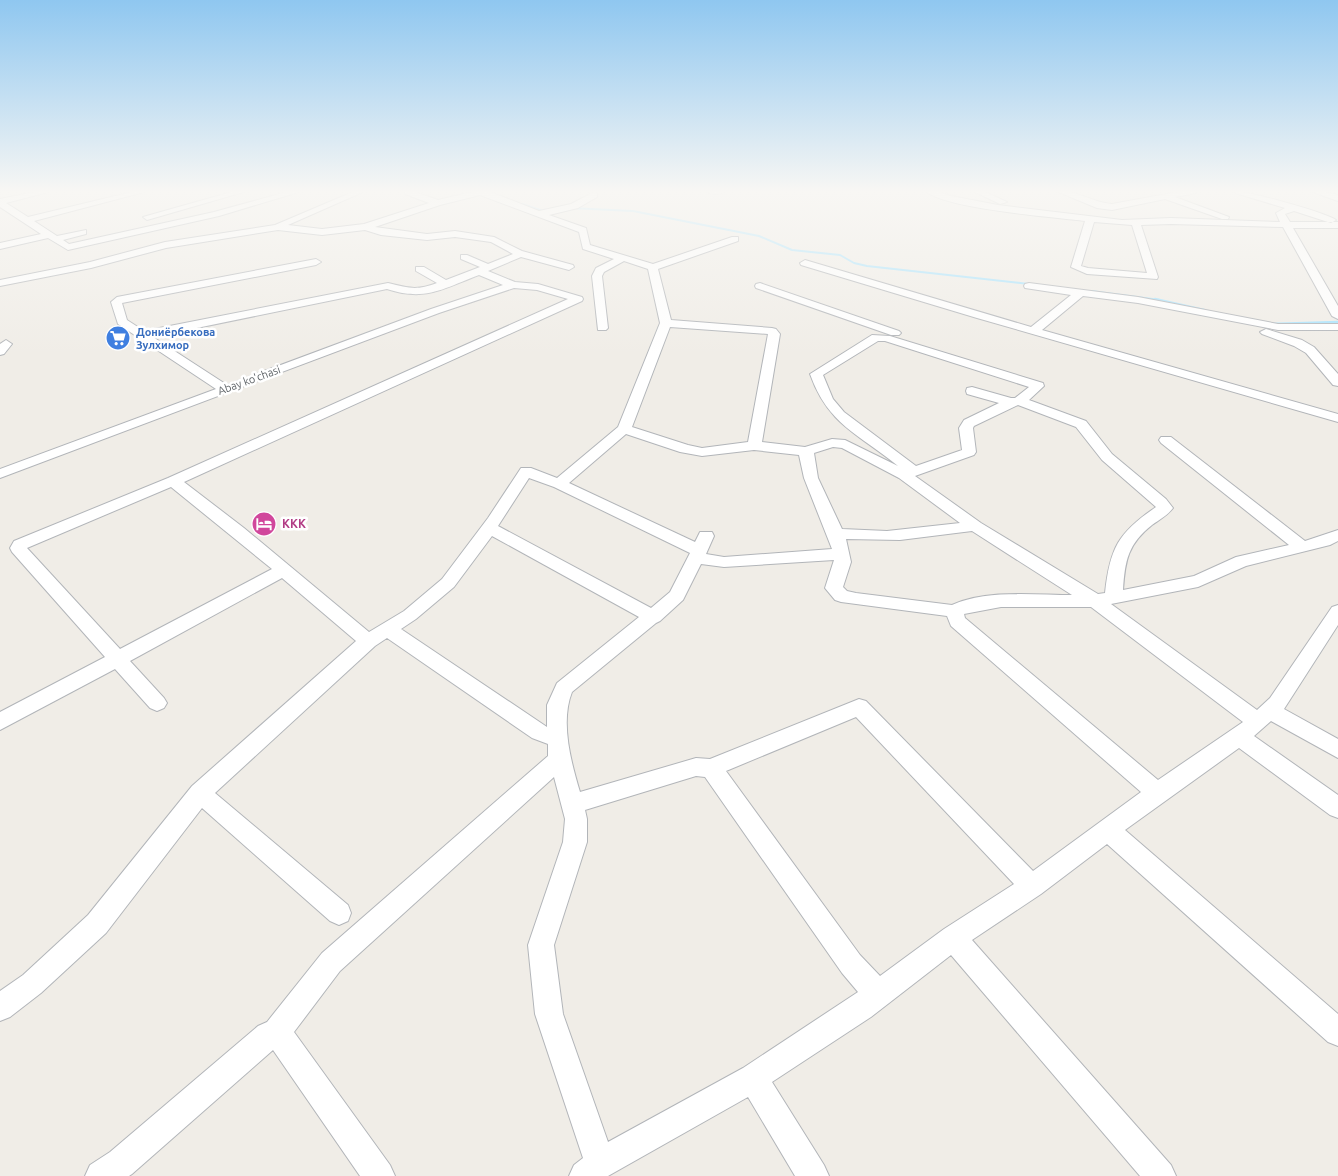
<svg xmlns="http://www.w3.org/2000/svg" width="1338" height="1176" font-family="Ubuntu,sans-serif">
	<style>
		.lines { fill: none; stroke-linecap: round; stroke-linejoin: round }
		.stream-far1 { stroke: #a9e3fd; stroke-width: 2 }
		.stream { stroke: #a9e3fd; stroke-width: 2.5 }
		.minor-casing { stroke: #b2b5b9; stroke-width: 2 }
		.minor { fill: #fff; fill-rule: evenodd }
		.labels { text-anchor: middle; stroke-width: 5; stroke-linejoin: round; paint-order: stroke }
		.far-shop-label { font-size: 11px; font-weight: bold; fill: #366cbe; stroke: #fff; text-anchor: start }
		.far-street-label { font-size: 11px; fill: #5e6367; stroke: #fff }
		.hotel-label { font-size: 12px; font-weight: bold; fill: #b23c85; stroke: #fff; text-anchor: start }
	</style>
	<rect width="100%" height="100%" fill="#f0ede7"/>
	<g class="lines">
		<g class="stream-far1">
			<polyline points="522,204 543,211"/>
			<polyline points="570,208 633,211 759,236 792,250 840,255 854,263 867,266 1029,284"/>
			<polyline points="1091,291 1160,300"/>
		</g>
		<g class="stream">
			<polyline points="1155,299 1204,310"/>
			<polyline points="1272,324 1338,322"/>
		</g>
		<defs>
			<g id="minor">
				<polygon points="39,191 52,191 6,203 28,217 136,191 148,191 34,221 57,236 86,230 86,234 63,240 69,244 214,212 290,191 302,191 219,216 68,250 48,238 0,249 0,243 41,234 0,207 0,199"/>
				<polygon points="235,191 247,191 147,220 143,217"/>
				<path d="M355,191H365L288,225L322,229L364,224L429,203L405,194V191H412L438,200L476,191H488L539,211L571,204L594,192L597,193V197L578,208L549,215L586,228L590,245L653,264L732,237H738V241L658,269L671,320L772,328L776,329L780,334L762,442L805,447L832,439L845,440L898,466C859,434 828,425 810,374L872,335L890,336L1043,383L1044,386L1029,400L1086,421L1112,454L1166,499L1173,508C1168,515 1159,520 1152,525C1128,544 1125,560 1123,590L1194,576L1236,557L1289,545L1161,443L1159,440L1161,437H1171L1305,541L1338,530V541L1330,545L1246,566L1198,587L1111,604L1257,710L1270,698L1332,607L1338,605V625L1284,709L1338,739V758L1271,721L1254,736L1338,795V818L1330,815L1239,748L1125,830L1338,1014V1046L1328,1042L1107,844L1041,894L972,940L1171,1165L1176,1176H1140L951,955L871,1017L772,1082L824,1165L829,1176H795L748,1097L608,1176H569L574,1165L583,1158L535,1014L528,945L563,842L565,819L554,777L340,971L294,1032L390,1165L395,1176H360L273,1050L132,1174L129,1176H85L90,1165L110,1152L258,1026L267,1022L322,953L548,756V744L532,738L387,638L375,646L215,793L348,905L351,913L348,921L339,925L330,921L202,808L106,933L41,993L10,1017L0,1021V991L23,975L88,915L192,786L356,641L282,578L130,661L164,698L167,703L164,708L157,711L150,708L115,669L0,730V712L105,657L12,552L10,548L14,541L168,478L568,299L537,290L514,288L439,313L0,478V469L216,389L118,324L111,302L117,297L316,259L321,262L316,265L122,303L127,320L144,331L388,283C409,288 416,291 437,283L416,271V267H424L446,280L480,267L461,259V255H467L488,264L513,254L491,242L455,237L427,240L381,235L365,230L322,235L278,230L166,248L91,268L0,286V280L90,262L165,242L275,225ZM480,195L579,232L583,249L614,259L596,268L592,276L598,330H606L608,328L602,276L604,272L624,261L648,269L660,323L618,427L557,478L531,468H521L488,518L442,579L404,611L369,632L244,528L184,482L582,301L583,299L582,297L538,284L515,282L488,271L521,257L569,270L574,267L573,265L522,251L494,237L455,231L427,234L375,227L440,205ZM479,275L503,285L431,309L227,385L153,337L387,289C426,302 444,288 479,275ZM670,327L768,334L748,442L702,448L688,445L632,427ZM878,341H885L1029,387L1015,398H1011L972,387L967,388L966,391L967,394L999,403L964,420L959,428L962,450L916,466L844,412L833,399L823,375ZM1018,405L1076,427L1102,460L1156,507C1118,533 1110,548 1105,593L1098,594L981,523L915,476L974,455L976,452L973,428L974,426ZM626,434L680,452L702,456L754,450L799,455L804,478L832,549L724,557L706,554L714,536L712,532H700L695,542L569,483ZM833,447L842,448L899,478L960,523L887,531L842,529L818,478L814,453ZM529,478L554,487L690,553L670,592L651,608L498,526ZM171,487L272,569L120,649L27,548ZM972,531L1072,595C1036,595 986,589 952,605L856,593L847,591L843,587L851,562L846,539L900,540ZM492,536L639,617L557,683L547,705V727L401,629L416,619L454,587ZM834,560L825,588L835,600L841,602L947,616L951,626L1141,792L1033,871L866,701L859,699L710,759L696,758L580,792C571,762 560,722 572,692L656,623L660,621L683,600L701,564L724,567ZM1001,607H1091L1243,722L1158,780L965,618L964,614ZM856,717L1014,884L944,929L880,976L860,955L726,771ZM696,776L705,777L842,973L858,992L743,1068L608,1142L563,1014L554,945L587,842V819L585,810Z"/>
				<path d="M706,191H725C721,195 710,195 706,191Z"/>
				<path d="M925,191H936L951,196L998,205L1122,220L1171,218L1280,222L1276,213L1285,208L1235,193L1234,191C1248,191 1327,213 1336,220L1331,223L1294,211L1285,214L1290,222H1338V228H1293L1338,306V319L1332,316L1283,227L1171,224L1141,225L1158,277L1157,279L1087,274L1071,267L1085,221C1052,217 947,209 925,191ZM1094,222L1132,225L1147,273L1088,268L1081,266Z"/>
				<polygon points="973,191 983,191 1007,202 1000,204"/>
				<path d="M1056,191C1075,189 1093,203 1112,204L1183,191H1197L1196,193L1175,197L1229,217L1228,219H1222L1165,199L1112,210L1097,208Z"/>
				<polygon points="1310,191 1321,191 1338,195 1338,201"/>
				<polygon points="805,260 1031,327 1071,295 1025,288 1024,286 1025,284 1029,283 1138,297 1278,324 1338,324 1338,330 1278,330 1138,303 1083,296 1042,330 1338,414 1338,422 977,318 801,265 800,263"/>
				<polygon points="760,283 899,331 901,333 899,335 891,335 756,288 755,286 756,284"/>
				<polygon points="1266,329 1302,340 1314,347 1338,374 1338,386 1333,385 1306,353 1294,346 1262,334 1260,332"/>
				<polygon points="6,340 12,344 4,354 0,355 0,344"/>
			</g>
		</defs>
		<use href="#minor" class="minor-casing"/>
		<use href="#minor" class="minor"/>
	</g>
	<linearGradient id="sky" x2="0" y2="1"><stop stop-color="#8fc7f0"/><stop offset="0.54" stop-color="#f8f7f4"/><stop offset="1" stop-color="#f8f7f4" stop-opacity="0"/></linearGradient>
	<rect width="1338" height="355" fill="url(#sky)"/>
	<defs>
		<symbol id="supermarket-disc" viewBox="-11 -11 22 22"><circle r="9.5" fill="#3f7fe0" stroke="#fff"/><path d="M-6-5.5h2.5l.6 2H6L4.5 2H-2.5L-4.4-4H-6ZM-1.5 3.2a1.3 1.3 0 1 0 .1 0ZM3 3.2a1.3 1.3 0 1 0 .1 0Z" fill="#fff"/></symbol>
		<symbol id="hotel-disc" viewBox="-11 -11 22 22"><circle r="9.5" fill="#d1479c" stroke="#fff"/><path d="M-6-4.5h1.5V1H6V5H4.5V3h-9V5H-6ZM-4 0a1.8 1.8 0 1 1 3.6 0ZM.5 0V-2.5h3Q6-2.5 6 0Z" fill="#fff"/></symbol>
	</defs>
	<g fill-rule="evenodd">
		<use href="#supermarket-disc" x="104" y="324" width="28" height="28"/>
		<use href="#hotel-disc" x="250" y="510" width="28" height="28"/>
	</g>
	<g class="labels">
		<g class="far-shop-label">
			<text x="136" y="336">Дониёрбекова<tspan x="136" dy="13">Зулхимор</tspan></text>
		</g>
		<g class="far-street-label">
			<text transform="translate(249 380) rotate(-20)" y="4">Abay ko'chasi</text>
		</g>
		<g class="hotel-label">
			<text x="282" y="528">KKK</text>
		</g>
	</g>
</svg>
